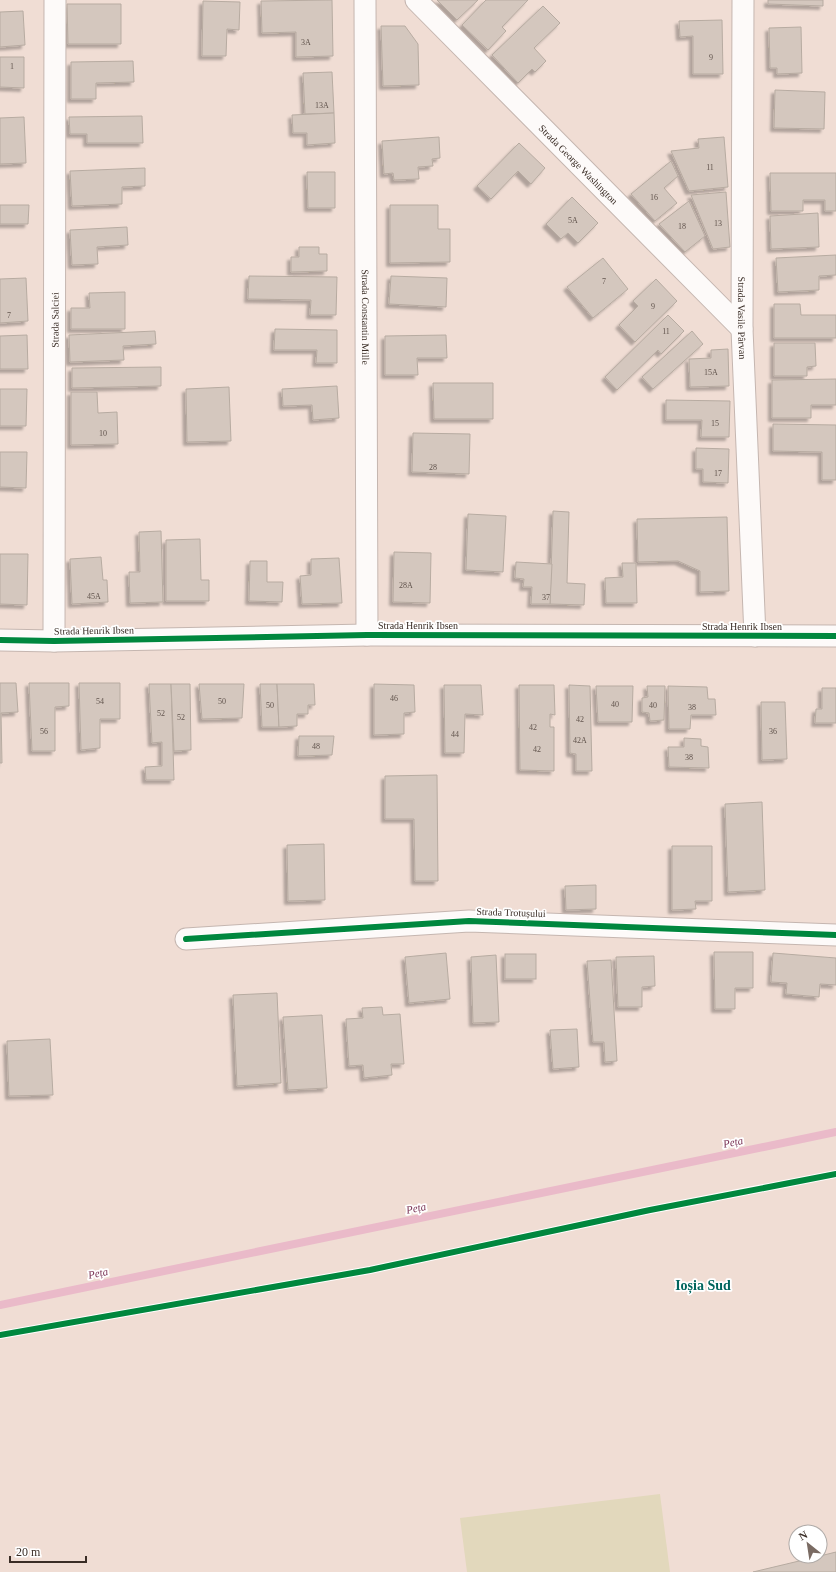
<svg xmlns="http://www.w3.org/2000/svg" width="836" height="1572" font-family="Georgia,serif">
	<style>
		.garden { fill: #e2d8bc }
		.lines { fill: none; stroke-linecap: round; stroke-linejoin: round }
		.stream { stroke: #eabac9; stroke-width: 8 }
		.building { fill: #d4c7be; stroke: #b7aba1; filter: url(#shadow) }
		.minor-casing { stroke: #c5b6b0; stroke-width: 23 }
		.minor { stroke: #fdfaf9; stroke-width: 21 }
		.cycleway-casing { stroke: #fff; stroke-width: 8 }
		.cycleway { stroke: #00873e; stroke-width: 6 }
		.labels { text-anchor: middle; stroke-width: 3.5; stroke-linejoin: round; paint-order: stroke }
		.number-label { font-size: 8px; fill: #61544d }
		.street-label { font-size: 10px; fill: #3a2d26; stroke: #fff }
		.water-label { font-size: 11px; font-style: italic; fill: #793254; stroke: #fff }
		.district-label { font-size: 14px; font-weight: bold; fill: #00655d; stroke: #fff }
	</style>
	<defs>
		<filter id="shadow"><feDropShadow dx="-3.5" dy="3.5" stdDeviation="1" flood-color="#0004"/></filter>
	</defs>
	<rect width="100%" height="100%" fill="#f0ddd4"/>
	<polygon class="garden" points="660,1494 670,1572 467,1572 460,1518"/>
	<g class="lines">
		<polyline class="stream" points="0,1305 836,1132"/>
	</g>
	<g class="building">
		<polygon points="332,0 333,56 296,57 296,32 262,33 261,1"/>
		<polygon points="437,0 478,0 457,20"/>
		<polygon points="486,0 528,0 502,27 506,31 488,50 462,25"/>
		<polygon points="768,0 823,0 823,6 768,4"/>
		<polygon points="203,1 240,2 239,30 227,29 226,56 202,56"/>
		<polygon points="67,4 121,4 121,44 68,44"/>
		<polygon points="543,6 560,23 534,48 546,61 535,72 532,69 518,83 492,55"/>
		<polygon points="23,11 25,45 0,47 0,12"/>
		<polygon points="722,20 723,74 693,74 693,36 680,37 679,21"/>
		<polygon points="381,26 405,26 418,44 419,85 383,86"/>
		<polygon points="801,27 802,73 777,74 777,68 770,68 769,28"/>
		<polygon points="0,57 24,57 24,88 0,87"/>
		<polygon points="133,61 134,82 96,83 96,99 71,99 71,62"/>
		<polygon points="332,72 334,113 305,114 303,73"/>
		<polygon points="775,90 825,92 824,129 774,128"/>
		<polygon points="334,113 335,143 307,145 307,133 293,133 292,115"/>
		<polygon points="142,116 143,143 87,143 87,134 70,134 69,117"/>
		<polygon points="24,117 26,163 0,164 0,118"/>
		<polygon points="439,137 440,158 432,159 433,166 418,167 419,179 394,180 393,173 384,174 382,141"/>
		<polygon points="724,137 728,187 689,191 671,151 699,148 698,139"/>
		<polygon points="519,143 545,168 531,184 518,171 491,199 477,186"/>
		<polygon points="671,161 678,176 664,188 677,203 655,221 631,194"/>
		<polygon points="145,168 145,186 122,187 122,204 72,206 70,171"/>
		<polygon points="307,172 335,172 335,208 308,208"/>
		<polygon points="770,173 836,173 836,211 825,211 825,200 803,200 803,211 771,211"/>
		<polygon points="726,192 730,247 713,249 691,195"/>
		<polygon points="572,197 598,223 578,243 568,233 561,239 546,224"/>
		<polygon points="689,201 705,236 685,252 659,224"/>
		<polygon points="0,205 29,205 28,224 0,224"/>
		<polygon points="390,205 438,205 438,229 450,229 450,262 390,263"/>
		<polygon points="818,213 819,247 771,249 770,216"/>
		<polygon points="127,227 128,245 97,247 98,264 72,265 70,230"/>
		<polygon points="299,247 319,247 319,254 327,254 327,271 291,272 291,257 299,257"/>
		<polygon points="836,255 836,275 819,276 819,290 778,292 776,258"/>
		<polygon points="603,258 628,289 593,318 567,287"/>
		<polygon points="249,276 337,277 336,315 310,315 311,300 248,299"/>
		<polygon points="391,276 447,278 446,307 389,304"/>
		<polygon points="26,278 28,321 0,323 0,279"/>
		<polygon points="656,279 677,301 635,342 619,325 638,306 633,301"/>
		<polygon points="125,292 125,329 71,329 71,308 90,308 89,293"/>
		<polygon points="774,304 800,304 801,315 836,315 836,338 774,338"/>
		<polygon points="668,315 684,331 661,354 658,350 617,390 605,377"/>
		<polygon points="275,329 337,330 337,363 316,363 317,350 274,350"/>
		<polygon points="155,331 156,344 123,346 124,360 70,362 69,335"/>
		<polygon points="692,331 703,344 653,389 642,377"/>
		<polygon points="27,335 28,369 0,369 0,336"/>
		<polygon points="446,335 447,358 417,358 418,375 385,375 385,336"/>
		<polygon points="774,343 815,343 816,366 807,367 807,376 774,376"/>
		<polygon points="728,349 729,386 690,387 689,359 711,358 711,350"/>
		<polygon points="161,367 161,386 72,388 72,368"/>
		<polygon points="836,379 836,405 811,405 811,418 772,418 772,380"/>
		<polygon points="433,383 493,383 493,419 434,419"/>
		<polygon points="337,386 339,418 313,420 312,405 283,406 282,389"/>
		<polygon points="229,387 231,441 187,442 186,389"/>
		<polygon points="0,389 27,389 26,426 0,426"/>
		<polygon points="71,392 97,392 98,413 117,412 118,444 71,445"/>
		<polygon points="666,400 730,401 729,437 701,437 702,420 666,420"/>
		<polygon points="773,424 836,425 836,480 822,480 822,452 773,451"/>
		<polygon points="413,433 470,434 469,474 412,472"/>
		<polygon points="696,448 729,449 728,483 703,482 703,469 696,469"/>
		<polygon points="0,452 27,452 26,488 0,487"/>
		<polygon points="553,511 569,512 567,583 585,584 584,605 550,604"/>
		<polygon points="468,514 506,516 503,572 466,570"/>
		<polygon points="727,517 729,591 700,592 700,571 678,561 638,562 637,519"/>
		<polygon points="161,531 163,602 130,603 129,572 140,572 139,532"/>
		<polygon points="200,539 201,580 209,580 209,601 166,601 166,540"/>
		<polygon points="394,552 431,553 430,603 393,602"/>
		<polygon points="0,554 28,554 27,605 0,604"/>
		<polygon points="101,557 103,580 107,580 108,602 72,604 70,559"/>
		<polygon points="339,558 342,603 302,604 300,576 311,575 311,559"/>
		<polygon points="250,561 267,561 267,582 283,582 282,602 249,601"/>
		<polygon points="516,562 552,564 550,604 531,604 532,587 523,587 524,579 515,578"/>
		<polygon points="622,563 636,563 637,603 606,603 605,578 623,577"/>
		<polygon points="0,683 16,683 18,712 1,713 2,763 0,763"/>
		<polygon points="29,683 69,683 69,706 55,707 55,751 32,751"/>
		<polygon points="79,683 120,683 120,719 100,719 100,748 81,750"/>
		<polygon points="149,684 171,684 174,780 146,780 145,767 162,766 162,742 152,743"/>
		<polygon points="171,684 190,684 191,750 174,751"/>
		<polygon points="199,684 244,684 242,718 202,719"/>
		<polygon points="260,684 277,684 279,727 262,727"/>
		<polygon points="277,684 314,684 315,705 308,705 308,714 297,714 297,726 279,727"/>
		<polygon points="374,684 414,685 415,712 404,713 404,734 374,735"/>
		<polygon points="444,685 481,685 483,715 465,714 464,753 445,753"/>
		<polygon points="519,685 554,685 555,715 550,714 550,727 554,727 554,771 520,770"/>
		<polygon points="569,685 590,686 592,771 576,771 576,754 570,753"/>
		<polygon points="596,686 633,686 632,722 598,722"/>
		<polygon points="647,686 665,686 664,720 650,721 649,713 642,712 642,698 648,697"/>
		<polygon points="668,686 707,687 708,699 715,699 716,715 691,715 690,729 669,729"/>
		<polygon points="822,688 836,688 836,723 815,723 816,709 822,709"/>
		<polygon points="761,702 785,702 787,759 762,760"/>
		<polygon points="299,736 334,736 332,755 298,756"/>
		<polygon points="684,738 701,739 701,746 708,747 709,768 669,767 668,747 684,747"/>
		<polygon points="437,775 438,881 415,881 414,819 385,819 385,776"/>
		<polygon points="762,802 765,890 728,892 725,804"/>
		<polygon points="324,844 325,900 288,901 287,845"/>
		<polygon points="672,846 712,846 712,901 695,901 696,909 672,910"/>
		<polygon points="596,885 596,909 566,910 565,886"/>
		<polygon points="714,952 753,952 753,988 735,988 735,1009 715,1009"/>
		<polygon points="446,953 450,999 409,1003 405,957"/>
		<polygon points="773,953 836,958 836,985 820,984 819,997 786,994 787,983 771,982"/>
		<rect x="505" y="954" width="31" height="25"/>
		<polygon points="496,955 499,1022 473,1023 471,957"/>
		<polygon points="654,956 655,986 642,987 642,1007 618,1007 616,957"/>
		<polygon points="611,960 617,1061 605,1062 604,1042 593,1042 587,961"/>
		<polygon points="277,993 281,1083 237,1086 233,995"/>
		<polygon points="382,1007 383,1015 400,1014 404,1064 391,1064 392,1075 364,1078 363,1065 349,1066 346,1019 363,1018 362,1008"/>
		<polygon points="322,1015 327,1088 288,1090 283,1017"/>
		<polygon points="577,1029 579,1067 553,1069 550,1030"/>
		<polygon points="50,1039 53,1095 9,1096 7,1041"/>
		<polygon points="836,1552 836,1572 753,1572 820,1556"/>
	</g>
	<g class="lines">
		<defs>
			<g id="minor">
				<path id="s1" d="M365,0L367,635"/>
				<path id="s2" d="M416,0L742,329"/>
				<path id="s3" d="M743,0L742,329L755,636"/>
				<polyline points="0,640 54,641 367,635 836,636"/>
				<path id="s4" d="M54,641L55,0"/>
				<polyline points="186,939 469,921 836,935"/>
			</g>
		</defs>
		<use href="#minor" class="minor-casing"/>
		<use href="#minor" class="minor"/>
		<defs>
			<g id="cycleway">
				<polyline points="0,640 54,641 367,635 836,636"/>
				<polyline points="186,939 469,921 836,935"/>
				<polyline points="0,1335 370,1270 650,1210 836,1174"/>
			</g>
		</defs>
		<use href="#cycleway" class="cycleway-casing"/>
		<use href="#cycleway" class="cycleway"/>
	</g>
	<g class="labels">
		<g class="number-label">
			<text x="306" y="45">3A</text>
			<text x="711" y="60">9</text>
			<text x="12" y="69">1</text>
			<text x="322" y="108">13A</text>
			<text x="710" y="170">11</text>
			<text x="654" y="200">16</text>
			<text x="573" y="223">5A</text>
			<text x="718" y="226">13</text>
			<text x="682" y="229">18</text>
			<text x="604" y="284">7</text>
			<text x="653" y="309">9</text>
			<text x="9" y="318">7</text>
			<text x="666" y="334">11</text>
			<text x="711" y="375">15A</text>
			<text x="715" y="426">15</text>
			<text x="103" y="436">10</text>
			<text x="433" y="470">28</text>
			<text x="718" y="476">17</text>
			<text x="406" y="588">28A</text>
			<text x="94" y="599">45A</text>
			<text x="546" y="600">37</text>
			<text x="394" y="701">46</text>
			<text x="100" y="704">54</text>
			<text x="222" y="704">50</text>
			<text x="615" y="707">40</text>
			<text x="270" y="708">50</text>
			<text x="653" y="708">40</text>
			<text x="692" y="710">38</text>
			<text x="161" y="716">52</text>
			<text x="181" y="720">52</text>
			<text x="580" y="722">42</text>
			<text x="533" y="730">42</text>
			<text x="44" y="734">56</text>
			<text x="773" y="734">36</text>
			<text x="455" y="737">44</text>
			<text x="580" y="743">42A</text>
			<text x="316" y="749">48</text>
			<text x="537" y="752">42</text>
			<text x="689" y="760">38</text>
		</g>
		<g class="street-label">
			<text dy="4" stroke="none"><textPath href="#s2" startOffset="231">Strada George Washington</textPath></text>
			<text dy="4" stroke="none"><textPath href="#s1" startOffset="317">Strada Constantin Mille</textPath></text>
			<text dy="4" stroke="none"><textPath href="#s3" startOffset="318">Strada Vasile Pârvan</textPath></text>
			<text dy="4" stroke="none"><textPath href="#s4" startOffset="321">Strada Salciei</textPath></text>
			<text x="418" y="629">Strada Henrik Ibsen</text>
			<text x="742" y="630">Strada Henrik Ibsen</text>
			<text transform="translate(94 630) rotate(-1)" y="4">Strada Henrik Ibsen</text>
			<text transform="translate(511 912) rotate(2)" y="4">Strada Trotușului</text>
		</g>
		<g class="water-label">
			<text transform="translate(733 1142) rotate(-12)" y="4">Peța</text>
			<text transform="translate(416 1208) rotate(-12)" y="4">Peța</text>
			<text transform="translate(98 1273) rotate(-12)" y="4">Peța</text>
		</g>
		<g class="district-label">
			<text x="703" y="1290">Ioșia Sud</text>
		</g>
	</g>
	<g transform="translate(808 1544) rotate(330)"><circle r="19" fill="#ffffff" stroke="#b0aba8"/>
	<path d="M0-3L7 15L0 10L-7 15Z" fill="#7a6b63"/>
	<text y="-6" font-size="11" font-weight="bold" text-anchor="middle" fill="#3a2d26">N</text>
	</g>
	<path d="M10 1556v6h76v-6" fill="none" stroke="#3a2d26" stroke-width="2"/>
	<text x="16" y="1556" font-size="12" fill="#3a2d26" stroke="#ffffff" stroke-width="3" paint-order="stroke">20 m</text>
</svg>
